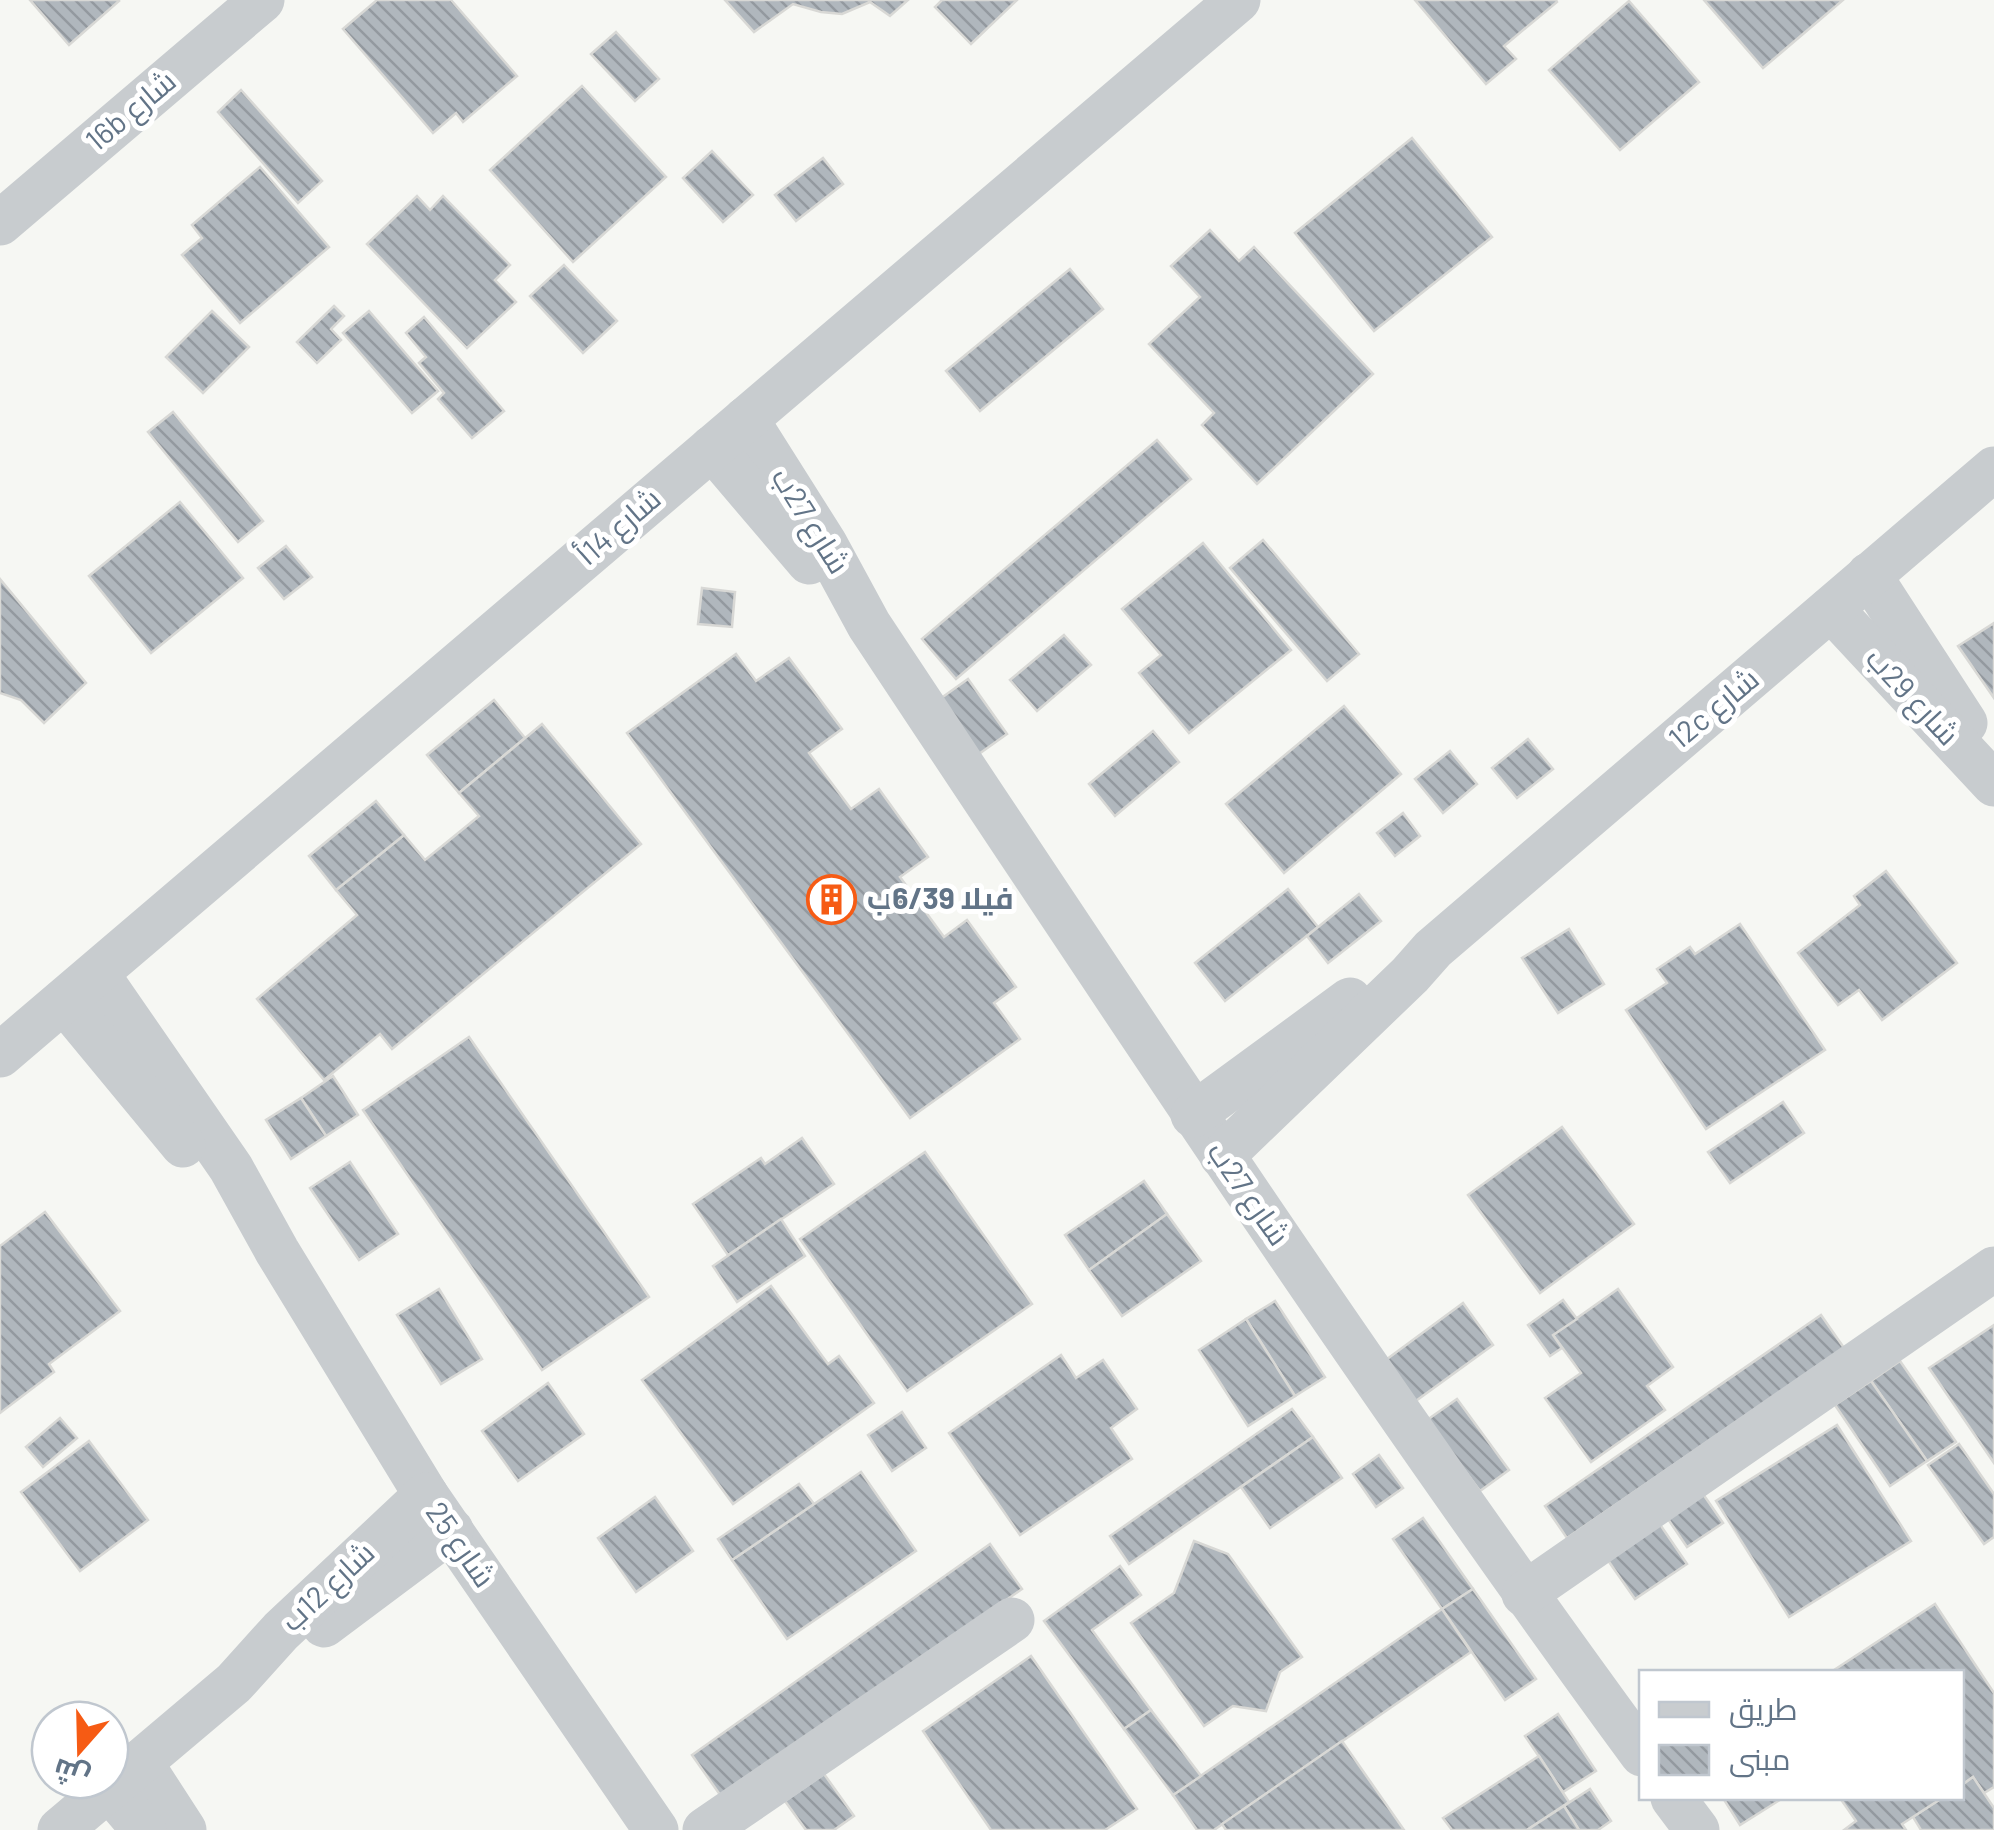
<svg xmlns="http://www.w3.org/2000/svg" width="1994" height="1830" font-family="Barlow,Cairo,sans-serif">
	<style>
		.building { fill: url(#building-back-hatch); stroke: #d8d8d5; stroke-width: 2.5 }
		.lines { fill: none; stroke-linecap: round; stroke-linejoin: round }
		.minor { stroke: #c8cccf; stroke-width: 45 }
		.labels { text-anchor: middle; stroke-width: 10; stroke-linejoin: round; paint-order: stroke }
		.street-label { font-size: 30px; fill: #627487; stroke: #fff }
		.poi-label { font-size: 30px; font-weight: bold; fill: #627487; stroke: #fff; text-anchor: start }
	</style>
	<defs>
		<pattern id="building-back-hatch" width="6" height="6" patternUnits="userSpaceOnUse" patternTransform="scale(2.5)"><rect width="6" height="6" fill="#b0b7bd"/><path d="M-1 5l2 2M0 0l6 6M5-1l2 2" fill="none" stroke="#93999f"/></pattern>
	</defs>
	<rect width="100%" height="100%" fill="#f6f7f3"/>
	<g class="building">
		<polygon points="30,0 118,0 119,1 69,45"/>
		<polygon points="377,0 451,0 517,76 463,122 456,113 433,133 343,29"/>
		<polygon points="725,0 908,0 890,16 870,2 842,14 821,12 793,4 754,32"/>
		<polygon points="942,0 1017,0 971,44 935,7"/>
		<polygon points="1415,0 1556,0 1557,2 1504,46 1516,59 1486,84"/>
		<polygon points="1704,0 1843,0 1763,68"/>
		<polygon points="1629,1 1699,82 1620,150 1549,70"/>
		<polygon points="616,32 659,79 635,101 591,54"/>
		<polygon points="582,86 666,177 573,262 490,170"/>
		<polygon points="241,90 322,181 298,203 218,112"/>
		<polygon points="1412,138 1492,237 1374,331 1295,233"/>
		<polygon points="712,151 753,195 723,222 683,178"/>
		<polygon points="823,158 843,184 796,221 775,195"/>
		<polygon points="260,167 329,247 240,323 182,255 202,238 192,225"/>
		<polygon points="417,196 430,210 443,196 510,265 495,280 516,302 467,348 367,244"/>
		<polygon points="1210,230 1239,261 1254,247 1373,374 1257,484 1202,425 1214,413 1149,344 1200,297 1171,266"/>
		<polygon points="564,265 617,321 583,353 530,296"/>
		<polygon points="1070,269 1103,309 980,411 946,371"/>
		<polygon points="334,306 344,316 331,329 341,340 317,363 297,342"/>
		<polygon points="212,311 249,347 203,393 166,357"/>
		<polygon points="369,311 438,391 412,413 343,333"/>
		<polygon points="424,317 504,411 472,438 438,399 444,393 419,363 426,357 406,333"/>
		<polygon points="173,412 263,521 238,542 148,432"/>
		<polygon points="1157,440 1191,479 956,679 922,639"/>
		<polygon points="180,502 243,578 151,653 89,576"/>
		<polygon points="1263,540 1359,654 1327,681 1230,568"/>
		<polygon points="1203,543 1291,650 1189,733 1139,673 1161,655 1122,609"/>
		<polygon points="286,546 312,577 284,599 258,568"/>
		<polygon points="0,579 86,683 44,723 21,700 0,693"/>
		<polygon points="702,588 735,592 732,627 698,624"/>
		<polygon points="1994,623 1994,698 1958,646"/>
		<polygon points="1064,635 1091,665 1037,711 1010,680"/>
		<polygon points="736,654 756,681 789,658 842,729 809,753 851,809 879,789 928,857 900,877 944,937 967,920 1016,987 994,1003 1020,1039 910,1118 627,733"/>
		<polygon points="968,679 1007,734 969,761 930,706"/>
		<polygon points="494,700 525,738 459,793 427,755"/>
		<polygon points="1344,706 1401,774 1284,873 1226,804"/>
		<polygon points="542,724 641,844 392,1049 380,1034 324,1080 257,999 357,915 336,890 404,835 425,860 479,816 459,793"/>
		<polygon points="1153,731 1179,762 1115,816 1089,784"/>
		<polygon points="1528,739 1553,769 1517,798 1492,768"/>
		<polygon points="1450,751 1477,784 1443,813 1415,779"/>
		<polygon points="376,801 404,835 336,890 309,856"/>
		<polygon points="1403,813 1420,836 1395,856 1377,833"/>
		<polygon points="1886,871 1957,963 1882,1020 1859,990 1838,1005 1798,953 1860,905 1854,896"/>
		<polygon points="1288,889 1318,927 1225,1001 1195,963"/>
		<polygon points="1359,894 1381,921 1328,963 1307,936"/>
		<polygon points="1740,924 1825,1050 1706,1129 1626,1010 1667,983 1657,969 1690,947 1695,954"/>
		<polygon points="1569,929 1604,984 1558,1013 1522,958"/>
		<polygon points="469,1037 649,1297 542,1370 363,1110"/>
		<polygon points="333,1076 358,1115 326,1136 301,1098"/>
		<polygon points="301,1098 326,1136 291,1159 266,1120"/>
		<polygon points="1783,1102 1804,1133 1730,1183 1708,1152"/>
		<polygon points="1562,1127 1634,1224 1540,1293 1468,1195"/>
		<polygon points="802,1138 834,1184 728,1255 693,1204 761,1158 765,1164"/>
		<polygon points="925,1152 1032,1304 907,1391 800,1239"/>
		<polygon points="350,1162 398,1234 359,1260 310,1188"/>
		<polygon points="1144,1181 1167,1214 1089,1270 1065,1235"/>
		<polygon points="45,1212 120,1311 49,1364 54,1372 0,1413 0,1246"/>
		<polygon points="1167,1214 1201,1261 1122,1316 1089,1270"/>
		<polygon points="781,1219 805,1256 737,1302 713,1266"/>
		<polygon points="771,1286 828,1364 839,1356 874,1403 733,1504 642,1380"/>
		<polygon points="439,1289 482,1359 441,1384 397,1315"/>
		<polygon points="1618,1289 1673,1367 1647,1386 1665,1410 1591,1462 1545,1398 1581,1373 1553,1335"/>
		<polygon points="1563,1300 1577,1319 1553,1335 1562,1348 1550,1356 1528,1325"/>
		<polygon points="1275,1301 1325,1377 1295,1396 1246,1319"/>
		<polygon points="1463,1303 1493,1345 1413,1403 1383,1362"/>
		<polygon points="1821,1315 1844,1348 1567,1538 1545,1506"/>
		<polygon points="1246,1319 1295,1396 1248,1426 1199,1350"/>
		<polygon points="1994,1325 1994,1463 1929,1368"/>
		<polygon points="1061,1355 1076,1378 1103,1360 1137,1409 1111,1428 1132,1459 1020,1535 949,1433"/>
		<polygon points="1900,1361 1956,1442 1927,1461 1871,1381"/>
		<polygon points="1871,1381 1927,1461 1890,1486 1835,1405"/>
		<polygon points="548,1383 584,1434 518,1481 482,1431"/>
		<polygon points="1457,1399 1509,1470 1480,1491 1427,1420"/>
		<polygon points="1292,1409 1313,1437 1129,1564 1110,1536"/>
		<polygon points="902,1412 926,1448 892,1471 868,1435"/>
		<polygon points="60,1418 77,1438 43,1467 26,1447"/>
		<polygon points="1837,1425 1911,1541 1789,1617 1716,1501"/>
		<polygon points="1313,1437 1342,1478 1270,1528 1241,1487"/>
		<polygon points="89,1441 148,1520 80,1571 21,1492"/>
		<polygon points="1959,1444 1994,1494 1994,1537 1984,1544 1928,1465"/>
		<polygon points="1379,1455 1403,1488 1376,1507 1353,1474"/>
		<polygon points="861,1472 916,1551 787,1639 732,1560"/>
		<polygon points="799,1484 814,1504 732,1560 718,1539"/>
		<polygon points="1703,1494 1723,1523 1687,1547 1668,1519"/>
		<polygon points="655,1497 693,1551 636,1592 598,1538"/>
		<polygon points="1423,1518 1473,1589 1442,1609 1393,1539"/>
		<polygon points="1659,1523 1687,1564 1635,1599 1607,1559"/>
		<polygon points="1194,1541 1228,1554 1302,1657 1280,1672 1266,1711 1233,1706 1204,1726 1131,1623 1174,1593"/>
		<polygon points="990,1544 1022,1589 723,1799 692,1755"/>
		<polygon points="1120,1566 1141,1595 1092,1630 1151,1710 1124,1729 1044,1621"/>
		<polygon points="1473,1589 1536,1679 1505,1700 1442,1609"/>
		<polygon points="1935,1604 1994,1693 1994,1787 1984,1793 1973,1777 1962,1785 1962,1672 1831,1672"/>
		<polygon points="1442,1609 1471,1652 1214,1830 1197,1830 1173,1795"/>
		<polygon points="1031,1656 1137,1809 1105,1830 991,1830 923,1731"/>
		<polygon points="1151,1710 1201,1776 1173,1795 1124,1729"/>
		<polygon points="1558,1714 1596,1771 1563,1792 1525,1736"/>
		<polygon points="1342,1741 1404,1830 1226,1830 1222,1824"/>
		<polygon points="1539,1756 1569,1802 1527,1830 1452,1830 1443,1818"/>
		<polygon points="824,1774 854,1816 834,1830 806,1830 785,1801"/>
		<polygon points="1973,1777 1994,1808 1994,1830 1921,1830 1913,1817 1942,1798 1962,1798 1962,1785"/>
		<polygon points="1590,1789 1611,1821 1598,1830 1579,1830 1564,1806"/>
		<polygon points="1723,1798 1783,1798 1740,1825"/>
		<polygon points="1840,1798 1942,1798 1902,1824 1906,1830 1844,1830 1856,1821"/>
		<polygon points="1564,1806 1579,1830 1527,1830"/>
	</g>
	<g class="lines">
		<g class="minor">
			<polyline points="0,223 262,0"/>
			<path d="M746,419L825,544L869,625C1121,1005 1372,1386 1642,1754"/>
			<polyline points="712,448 809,562"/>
			<polyline points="1869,575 1965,723"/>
			<polyline points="1831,609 1994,784"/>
			<polyline points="97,974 231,1168 277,1251 426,1495 656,1830"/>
			<polyline points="64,1001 183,1145"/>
			<polyline points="0,1055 1238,0"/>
			<polyline points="1193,1115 1350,1000"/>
			<polyline points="1222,1156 1410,975 1433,949 1994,469"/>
			<polyline points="1524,1594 1994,1269"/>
			<polyline points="324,1625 451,1530"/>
			<polyline points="140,1762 184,1830"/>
			<polyline points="109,1789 144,1830"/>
			<polyline points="1673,1798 1697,1830"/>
			<polyline points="60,1830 234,1683 281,1631 426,1495"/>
			<polyline points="705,1830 1012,1620"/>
		</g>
	</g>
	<defs>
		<symbol id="building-ring" viewBox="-11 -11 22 22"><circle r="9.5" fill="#fff" stroke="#f65b14" stroke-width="1.5"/><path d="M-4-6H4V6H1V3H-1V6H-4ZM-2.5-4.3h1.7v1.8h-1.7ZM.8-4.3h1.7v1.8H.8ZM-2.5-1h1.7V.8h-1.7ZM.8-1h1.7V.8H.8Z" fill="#f65b14"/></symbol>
	</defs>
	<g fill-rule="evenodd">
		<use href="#building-ring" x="804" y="872" width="55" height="55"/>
	</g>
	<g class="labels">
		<g class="street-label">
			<text transform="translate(131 111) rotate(-40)" y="10">16b شارع</text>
			<text transform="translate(810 521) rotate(58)" y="10">شارع 27ب</text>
			<text transform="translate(619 527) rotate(-41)" y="10">شارع 14أ</text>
			<text transform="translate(1912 697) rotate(47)" y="10">شارع 29ب</text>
			<text transform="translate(1714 709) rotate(-40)" y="10">12c شارع</text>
			<text transform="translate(1248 1194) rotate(55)" y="10">شارع 27ب</text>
			<text transform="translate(460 1545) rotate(55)" y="10">شارع 25</text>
			<text transform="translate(328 1587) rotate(-43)" y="10">شارع 12ب</text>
		</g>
		<g class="poi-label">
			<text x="867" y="909">فيلا 6/39ب</text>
		</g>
	</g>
	<rect x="1639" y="1670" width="325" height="130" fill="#ffffff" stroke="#c0c7cf" stroke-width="2.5"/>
	<rect x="1659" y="1702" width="50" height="15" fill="#c8cccf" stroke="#c0c7cf" stroke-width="2.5"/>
	<text x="1729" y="1720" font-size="30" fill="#627487">طريق</text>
	<rect x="1659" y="1745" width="50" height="30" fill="url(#building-back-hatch)" stroke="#c0c7cf" stroke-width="2.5"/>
	<text x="1729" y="1770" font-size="30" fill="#627487">مبنى</text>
	<g transform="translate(80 1750) rotate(200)"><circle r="48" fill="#ffffff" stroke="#c0c7cf" stroke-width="2.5"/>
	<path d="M0-8L18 38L0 25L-18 38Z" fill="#f65b14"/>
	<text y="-15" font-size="28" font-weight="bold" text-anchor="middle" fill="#627487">ش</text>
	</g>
</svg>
